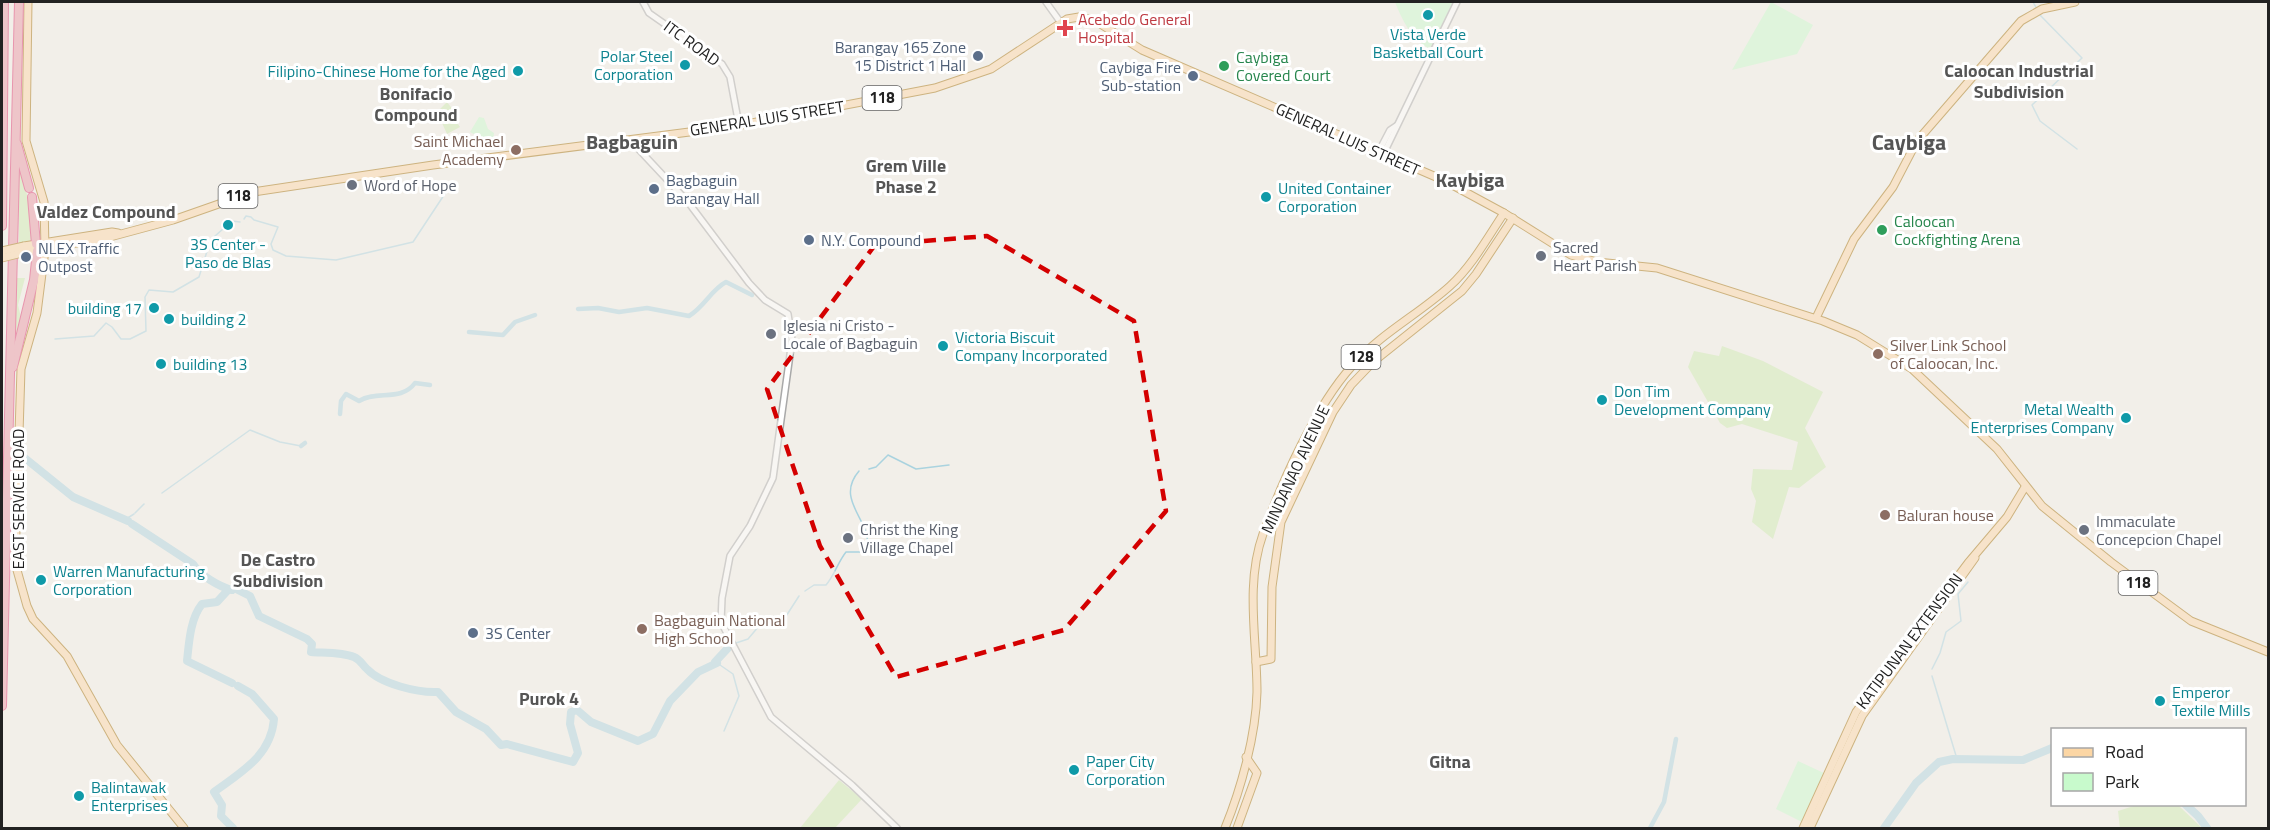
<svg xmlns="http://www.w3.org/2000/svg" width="2270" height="830" font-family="'Titillium Web',sans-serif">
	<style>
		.grass { fill: #cdebb0 }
		.park { fill: #c8facc }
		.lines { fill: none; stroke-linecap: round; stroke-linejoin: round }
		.stream { stroke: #aad3df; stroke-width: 1.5 }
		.canal { stroke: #aad3df; stroke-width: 4.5 }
		.river { stroke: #aad3df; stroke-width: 8 }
		.minor-casing { stroke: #a9a9a9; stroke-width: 8 }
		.major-casing { stroke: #a06b00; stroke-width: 9 }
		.highway-casing { stroke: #dc2a67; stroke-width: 10 }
		.minor { stroke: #fff; stroke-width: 5 }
		.major { stroke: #fcd6a4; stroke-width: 7 }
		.highway { stroke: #e892a2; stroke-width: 8 }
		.major-bridge-casing { stroke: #a06b00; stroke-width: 9; stroke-linecap: butt }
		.major-bridge { stroke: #fcd6a4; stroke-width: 7 }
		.marked { fill: none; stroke: #d40000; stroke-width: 4.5; stroke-dasharray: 12 8; stroke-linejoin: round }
		.culture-dot { fill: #0f9aa8; stroke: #fff; stroke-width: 2 }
		.health-dot { fill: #e0444e; stroke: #fff; stroke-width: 2 }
		.service-dot { fill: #5c6f8a; stroke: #fff; stroke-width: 2 }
		.leisure-dot { fill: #2e9e5b; stroke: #fff; stroke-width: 2 }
		.education-dot { fill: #8d6e63; stroke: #fff; stroke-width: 2 }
		.worship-dot { fill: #6b7280; stroke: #fff; stroke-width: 2 }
		.labels { text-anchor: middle; stroke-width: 6; stroke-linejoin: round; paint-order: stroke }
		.shield { fill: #fff; stroke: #646464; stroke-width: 1.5 }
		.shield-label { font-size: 15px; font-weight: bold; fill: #222 }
		.health-label { font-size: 16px; fill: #be3a42; stroke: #fff; text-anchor: start }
		.culture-label { font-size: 16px; fill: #0d838f; stroke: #fff; text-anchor: start }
		.street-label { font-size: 16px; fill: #222; stroke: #fff }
		.service-label { font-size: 16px; fill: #4e5e75; stroke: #fff; text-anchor: start }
		.leisure-label { font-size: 16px; fill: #27864d; stroke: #fff; text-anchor: start }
		.education-label { font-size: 16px; fill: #785e54; stroke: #fff; text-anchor: start }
		.worship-label { font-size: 16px; fill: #5b616d; stroke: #fff; text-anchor: start }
		.neighbourhood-label { font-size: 18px; font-weight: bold; fill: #555; stroke: #fff }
		.quarter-label { font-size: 20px; font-weight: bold; fill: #555; stroke: #fff }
		.district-label { font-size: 22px; font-weight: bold; fill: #555; stroke: #fff }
	</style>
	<rect width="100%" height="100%" fill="#f2efe9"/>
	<g class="grass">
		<polygon points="447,102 457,115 454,118 460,127 447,134 437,112"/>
		<path d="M19,166C25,189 37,219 30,243L19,244Z"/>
		<polygon points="17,278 25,278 18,305 21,317 15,337"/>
		<polygon points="1722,346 1763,361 1823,392 1805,428 1826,467 1799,488 1789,487 1773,539 1752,522 1756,501 1751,489 1753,469 1792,470 1798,442 1742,424 1727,428 1720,423 1688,367 1694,351 1719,356"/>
		<polygon points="839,780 862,799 835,828 800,828"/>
		<polygon points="2140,804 2178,805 2202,828 2120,828 2118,811"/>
	</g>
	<g class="park">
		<path d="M1395,2H1453L1430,49C1412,40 1402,20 1395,2Z"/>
		<polygon points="1771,2 1813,25 1797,54 1732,70"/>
		<polygon points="479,117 484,118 488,129 494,133 493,140 488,142 470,132"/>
		<polygon points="1798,761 1826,774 1804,823 1776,809"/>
	</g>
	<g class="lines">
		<g class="stream">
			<polyline points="2033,2 2037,9"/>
			<polyline points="2039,14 2082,58 2032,105 2040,121 2077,149"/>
			<polyline points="244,219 246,216 251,217 254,220 278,227 271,244 273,250 286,256 336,260 413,242 446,192"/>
			<polyline points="55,339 94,336 106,323 112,327 121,339 130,339 146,331 145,297 149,290 173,292 199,277 208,248 215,236 232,221 240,222"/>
			<polyline points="869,469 876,467 888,455 916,469 949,465"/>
			<polyline points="162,493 250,430 280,442 301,446"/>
			<polyline points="135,513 144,504"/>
			<polyline points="126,519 134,514"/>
			<path d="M805,591L814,585H826C834,576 838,562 846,552H861L867,546C872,521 834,500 859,471"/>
			<polyline points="736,643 748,639 759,626 781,624 799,596"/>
			<polyline points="720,665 733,674 739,696 724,731"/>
			<polyline points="1932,669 1940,653 1946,632 1961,621 1958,594 1968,582"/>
			<polyline points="1932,676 1957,759"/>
			<polyline points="2236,828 2245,828"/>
		</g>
		<g class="canal">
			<path d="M578,309L598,308L619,312L647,308L689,316C705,306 711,290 726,282L752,295"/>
			<polyline points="469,332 503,335 515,322 535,315"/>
			<path d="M340,414L341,401L346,394L359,401C377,390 401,402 415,383L430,385"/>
			<polyline points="301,446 305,443"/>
			<polyline points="1650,828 1664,802 1676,739"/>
		</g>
		<g class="river">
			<polyline points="21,455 73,497 128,521"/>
			<path d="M132,524L193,564C199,575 220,587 232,590"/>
			<path d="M228,590L217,602L202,604C190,619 189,643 187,661L232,683"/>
			<path d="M238,590L250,596L259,616L307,639L312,644L311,652C324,653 342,652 354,657C361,660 362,665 367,669C381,684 418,693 438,692L456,712L486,729L501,745L507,744L573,762L578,753L570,724L571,712L577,710L591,722L638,741L653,734L670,701L698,672L717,663"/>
			<polyline points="715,662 728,648"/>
			<polyline points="2185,804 2198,816 2207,828"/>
			<path d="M233,828L221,816L222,805L214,792C241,772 271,756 274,719L252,694L238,686"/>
			<polyline points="1884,828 1916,783 1939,762 1953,759 2023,760 2052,748"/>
		</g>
		<defs>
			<g id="minor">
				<polyline points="643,2 649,13 722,64 730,77 739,125"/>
				<polyline points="1046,2 1061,23"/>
				<polyline points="630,140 688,202 749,283 765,300 788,314 792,340 773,478 750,526 730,556 722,598 721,622 771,717 852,785 897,828"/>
				<polyline points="1378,153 1390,130 1396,126"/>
				<polyline points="1383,155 1457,2"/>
			</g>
			<g id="major">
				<polyline points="28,2 26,141 44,202 45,250 37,313 21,369 15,563 27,606 33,619 67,656 117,745 184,828"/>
				<polyline points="24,246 112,232 118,233"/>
				<polyline points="26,252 110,237 173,220 253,192 433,165 736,126 935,88 991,69 1067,19 1079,17 1094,20 1142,50 1443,180 1504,213 1571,255 1597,262 1657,268 1823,321 1857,335 1912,369 1997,449 2042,506 2111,562 2191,621 2268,652"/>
				<polyline points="1816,318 1854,239 1893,187 1917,141 2021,21 2042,9 2075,2"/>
				<polyline points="1256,662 1271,659 1272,587 1281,522 1333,412 1351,385 1373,362 1462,291 1476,274 1513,218"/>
				<path d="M1225,828C1241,789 1256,735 1257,692C1257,640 1245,584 1263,534C1282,482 1315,407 1352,366C1380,334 1419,314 1450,286C1472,266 1488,237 1504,213"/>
				<polyline points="1237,828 1257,773 1246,757"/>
				<polyline points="1803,828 1856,712 1968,563 2007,517 2025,487"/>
				<polyline points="1810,828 1862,716 1975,558"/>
			</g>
			<g id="highway">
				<polyline points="17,144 29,188"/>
				<polyline points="32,197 36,244"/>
				<polyline points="2,226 4,2"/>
				<polyline points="13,367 34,280 37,251"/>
				<polyline points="2,706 19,2"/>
			</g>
		</defs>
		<use href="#minor" class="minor-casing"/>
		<use href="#major" class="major-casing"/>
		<use href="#highway" class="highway-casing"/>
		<use href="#minor" class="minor"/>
		<use href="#major" class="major"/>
		<use href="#highway" class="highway"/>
		<defs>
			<g id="major-bridge">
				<polyline points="2,251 24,246"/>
				<polyline points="2,258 26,252"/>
			</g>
		</defs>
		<use href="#major-bridge" class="major-bridge-casing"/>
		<use href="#major-bridge" class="major-bridge"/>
	</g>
	<path d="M0 0H2270V830H0ZM987,236L1134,321L1166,511L1064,630L896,677L820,546L767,389L875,245Z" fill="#f2efe9" fill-opacity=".55" fill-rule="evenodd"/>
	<path class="marked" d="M987,236L1134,321L1166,511L1064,630L896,677L820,546L767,389L875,245Z"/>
	<g class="culture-dot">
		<circle cx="1428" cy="15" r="6"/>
		<circle cx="685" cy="65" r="6"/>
		<circle cx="518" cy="71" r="6"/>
		<circle cx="1266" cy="197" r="6"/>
		<circle cx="228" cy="225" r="6"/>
		<circle cx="154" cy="308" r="6"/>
		<circle cx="169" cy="319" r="6"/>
		<circle cx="943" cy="346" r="6"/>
		<circle cx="161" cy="364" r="6"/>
		<circle cx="1602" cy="400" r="6"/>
		<circle cx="2126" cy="418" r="6"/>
		<circle cx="41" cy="580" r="6"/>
		<circle cx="2160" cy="701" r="6"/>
		<circle cx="1074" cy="770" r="6"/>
		<circle cx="79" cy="796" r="6"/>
	</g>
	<path class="health-dot" d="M1062 19h6v6h6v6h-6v6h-6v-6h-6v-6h6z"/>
	<g class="service-dot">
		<circle cx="978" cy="56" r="6"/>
		<circle cx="1193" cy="76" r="6"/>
		<circle cx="654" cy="189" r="6"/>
		<circle cx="809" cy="240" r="6"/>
		<circle cx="26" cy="257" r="6"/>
		<circle cx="473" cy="633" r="6"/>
	</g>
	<g class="leisure-dot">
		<circle cx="1224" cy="66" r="6"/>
		<circle cx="1882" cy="230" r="6"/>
	</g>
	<g class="education-dot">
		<circle cx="516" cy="150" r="6"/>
		<circle cx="1878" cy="354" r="6"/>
		<circle cx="1885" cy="515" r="6"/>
		<circle cx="642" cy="629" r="6"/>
	</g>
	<g class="worship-dot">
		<circle cx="352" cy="185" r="6"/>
		<circle cx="1541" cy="256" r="6"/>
		<circle cx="771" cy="334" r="6"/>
		<circle cx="2084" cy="530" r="6"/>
		<circle cx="848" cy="538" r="6"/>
	</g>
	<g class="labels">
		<g class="shield">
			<rect x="862.5" y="86" width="39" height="24" rx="4.5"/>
			<rect x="218.5" y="184" width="39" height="24" rx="4.5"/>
			<rect x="1341.5" y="345" width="39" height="24" rx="4.5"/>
			<rect x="2118.5" y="571" width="39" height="24" rx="4.5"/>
		</g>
		<g class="shield-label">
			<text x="882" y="103">118</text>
			<text x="238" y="201">118</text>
			<text x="1361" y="362">128</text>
			<text x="2138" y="588">118</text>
		</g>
		<g class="health-label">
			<text x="1078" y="25">Acebedo General<tspan x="1078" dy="18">Hospital</tspan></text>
		</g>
		<g class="culture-label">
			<text x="1428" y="40" text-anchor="middle">Vista Verde<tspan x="1428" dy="18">Basketball Court</tspan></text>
			<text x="673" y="62" text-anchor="end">Polar Steel<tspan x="673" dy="18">Corporation</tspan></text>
			<text x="506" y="77" text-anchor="end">Filipino-Chinese Home for the Aged</text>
			<text x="1278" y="194">United Container<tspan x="1278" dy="18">Corporation</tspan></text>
			<text x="228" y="250" text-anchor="middle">3S Center -<tspan x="228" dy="18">Paso de Blas</tspan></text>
			<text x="142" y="314" text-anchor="end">building 17</text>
			<text x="181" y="325">building 2</text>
			<text x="955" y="343">Victoria Biscuit<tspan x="955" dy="18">Company Incorporated</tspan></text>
			<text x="173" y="370">building 13</text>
			<text x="1614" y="397">Don Tim<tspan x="1614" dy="18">Development Company</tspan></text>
			<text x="2114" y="415" text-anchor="end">Metal Wealth<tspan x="2114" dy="18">Enterprises Company</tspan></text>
			<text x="53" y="577">Warren Manufacturing<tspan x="53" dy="18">Corporation</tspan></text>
			<text x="2172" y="698">Emperor<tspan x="2172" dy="18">Textile Mills</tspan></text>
			<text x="1086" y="767">Paper City<tspan x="1086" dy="18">Corporation</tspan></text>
			<text x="91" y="793">Balintawak<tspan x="91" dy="18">Enterprises</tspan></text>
		</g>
		<g class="street-label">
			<text transform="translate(692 43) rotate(36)" y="6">ITC ROAD</text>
			<text transform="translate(767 118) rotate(-9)" y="6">GENERAL LUIS STREET</text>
			<text transform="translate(1348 139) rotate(24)" y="6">GENERAL LUIS STREET</text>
			<text transform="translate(1295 469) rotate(-65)" y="6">MINDANAO AVENUE</text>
			<text transform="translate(18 499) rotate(-90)" y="6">EAST SERVICE ROAD</text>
			<text transform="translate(1909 641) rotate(-53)" y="6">KATIPUNAN EXTENSION</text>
		</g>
		<g class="service-label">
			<text x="966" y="53" text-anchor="end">Barangay 165 Zone<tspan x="966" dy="18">15 District 1 Hall</tspan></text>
			<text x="1181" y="73" text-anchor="end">Caybiga Fire<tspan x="1181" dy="18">Sub-station</tspan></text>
			<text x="666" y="186">Bagbaguin<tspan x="666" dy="18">Barangay Hall</tspan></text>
			<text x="821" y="246">N.Y. Compound</text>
			<text x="38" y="254">NLEX Traffic<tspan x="38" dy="18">Outpost</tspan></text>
			<text x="485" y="639">3S Center</text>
		</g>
		<g class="leisure-label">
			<text x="1236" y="63">Caybiga<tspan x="1236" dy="18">Covered Court</tspan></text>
			<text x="1894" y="227">Caloocan<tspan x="1894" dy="18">Cockfighting Arena</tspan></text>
		</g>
		<g class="education-label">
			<text x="504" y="147" text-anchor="end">Saint Michael<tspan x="504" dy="18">Academy</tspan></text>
			<text x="1890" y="351">Silver Link School<tspan x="1890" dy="18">of Caloocan, Inc.</tspan></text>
			<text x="1897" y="521">Baluran house</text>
			<text x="654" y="626">Bagbaguin National<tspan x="654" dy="18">High School</tspan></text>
		</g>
		<g class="worship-label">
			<text x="364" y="191">Word of Hope</text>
			<text x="1553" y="253">Sacred<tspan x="1553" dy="18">Heart Parish</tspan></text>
			<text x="783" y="331">Iglesia ni Cristo -<tspan x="783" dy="18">Locale of Bagbaguin</tspan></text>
			<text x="2096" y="527">Immaculate<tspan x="2096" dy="18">Concepcion Chapel</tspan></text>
			<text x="860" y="535">Christ the King<tspan x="860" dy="18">Village Chapel</tspan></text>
		</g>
		<g class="neighbourhood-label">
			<text x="2019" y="77">Caloocan Industrial<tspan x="2019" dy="21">Subdivision</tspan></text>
			<text x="416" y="100">Bonifacio<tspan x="416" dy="21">Compound</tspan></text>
			<text x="906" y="172">Grem Ville<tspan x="906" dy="21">Phase 2</tspan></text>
			<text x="106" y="218">Valdez Compound</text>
			<text x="278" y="566">De Castro<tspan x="278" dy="21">Subdivision</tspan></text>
			<text x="549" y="705">Purok 4</text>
			<text x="1450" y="768">Gitna</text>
		</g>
		<g class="quarter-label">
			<text x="632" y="149">Bagbaguin</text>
			<text x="1470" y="187">Kaybiga</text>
		</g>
		<g class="district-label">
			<text x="1909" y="150">Caybiga</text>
		</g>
	</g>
	<rect width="2270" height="830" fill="none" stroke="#222222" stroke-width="6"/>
	<rect x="2051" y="728" width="195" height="78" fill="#ffffff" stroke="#a7a7a7" stroke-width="1.5"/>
	<rect x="2063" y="748" width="30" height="9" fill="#fcd6a4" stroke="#a7a7a7" stroke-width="1.5"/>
	<text x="2105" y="758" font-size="18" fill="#222222">Road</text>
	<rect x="2063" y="773" width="30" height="18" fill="#c8facc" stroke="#a7a7a7" stroke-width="1.5"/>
	<text x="2105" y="788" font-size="18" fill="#222222">Park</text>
</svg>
